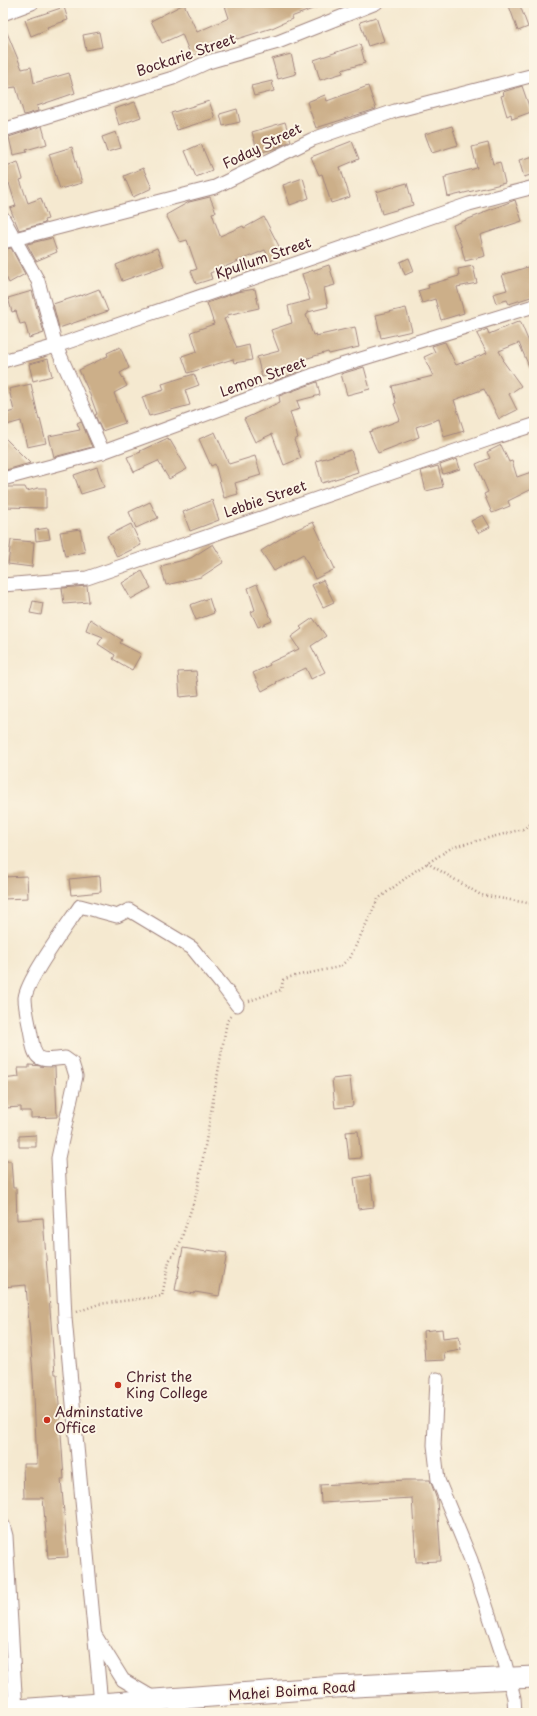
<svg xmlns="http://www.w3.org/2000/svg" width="537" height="1716" font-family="'Playpen Sans',sans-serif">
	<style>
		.building { fill: #ccaf89 }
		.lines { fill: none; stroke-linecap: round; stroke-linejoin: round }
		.street-casing { stroke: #a0847e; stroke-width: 15 }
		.primary-casing { stroke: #a0847e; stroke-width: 23 }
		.path { stroke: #a0847e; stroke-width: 2.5; stroke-dasharray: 1 3; stroke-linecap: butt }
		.street { stroke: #fff; stroke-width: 13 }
		.primary { stroke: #fff; stroke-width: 21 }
		.poi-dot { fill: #c8321e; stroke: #fcf5e5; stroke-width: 1.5 }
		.labels { text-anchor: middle; stroke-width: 4; stroke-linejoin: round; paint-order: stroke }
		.street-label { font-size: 14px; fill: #4a1f2b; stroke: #fcf5e5 }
		.poi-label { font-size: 14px; fill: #4a1f2b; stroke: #fcf5e5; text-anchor: start }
	</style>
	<rect width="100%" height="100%" fill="#fcf5e5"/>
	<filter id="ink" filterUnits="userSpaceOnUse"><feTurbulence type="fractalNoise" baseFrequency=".025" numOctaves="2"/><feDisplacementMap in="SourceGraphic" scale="8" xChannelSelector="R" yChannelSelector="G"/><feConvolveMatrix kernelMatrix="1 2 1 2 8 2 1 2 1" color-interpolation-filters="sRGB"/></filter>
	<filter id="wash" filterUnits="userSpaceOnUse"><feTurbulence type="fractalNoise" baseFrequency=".012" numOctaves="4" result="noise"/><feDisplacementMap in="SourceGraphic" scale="16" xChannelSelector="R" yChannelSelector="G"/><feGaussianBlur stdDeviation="0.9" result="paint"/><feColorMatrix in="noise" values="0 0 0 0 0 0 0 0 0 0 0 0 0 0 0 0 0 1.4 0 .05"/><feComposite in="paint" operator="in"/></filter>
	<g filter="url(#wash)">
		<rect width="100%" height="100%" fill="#f5e9d0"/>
		<g id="blocks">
			<g class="building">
				<polygon points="224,3 326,3 326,4 291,17 292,19 272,28 237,39 237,38 220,42 221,44 191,56 182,34 162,43 151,21 184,4 197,32 229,18"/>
				<polygon points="508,3 519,3 528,27 518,31"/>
				<polygon points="64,7 68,20 47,27 48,29 31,36 25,20"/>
				<polygon points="376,17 384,41 368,46 360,22"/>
				<polygon points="3,23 22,69 31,67 34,83 69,73 75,93 37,106 38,111 24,115 16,87 8,88 3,68"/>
				<polygon points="99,32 102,47 86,50 83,35"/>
				<polygon points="360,44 365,63 342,70 343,73 320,80 314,60"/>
				<polygon points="291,54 296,74 278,79 272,59"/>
				<polygon points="272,81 274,91 254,96 251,86"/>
				<polygon points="368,86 376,109 316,128 307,102 325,95 327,101"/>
				<polygon points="522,86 531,112 512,119 511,114 507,116 501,96 504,95 503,92"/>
				<polygon points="209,101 215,118 177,130 171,113"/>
				<polygon points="135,102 141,117 119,125 114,109"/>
				<polygon points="237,109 240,122 223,126 220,114"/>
				<polygon points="285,122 291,141 276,148 258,153 252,132"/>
				<polygon points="42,126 47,144 26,150 27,152 13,155 9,137"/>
				<polygon points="452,126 458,145 432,153 425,134"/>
				<polygon points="116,132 121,148 107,152 102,137"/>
				<polygon points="352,141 359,159 340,167 350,197 331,203 322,174 319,175 311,157"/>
				<polygon points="488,143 493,164 500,162 505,183 448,197 444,178 446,178 446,176 477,168 472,147"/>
				<polygon points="201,144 212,170 196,177 185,151"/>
				<polygon points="72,147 82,183 60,189 49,154"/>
				<polygon points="534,156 534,174 524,177 519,160"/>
				<polygon points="18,162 23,179 20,180 28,203 41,198 48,219 44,220 45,223 19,230 10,208 16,206 9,183 3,185 3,167"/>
				<polygon points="143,168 152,188 133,197 124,176"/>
				<polygon points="303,178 309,198 290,205 283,185"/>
				<polygon points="407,183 413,205 382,214 376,192"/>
				<polygon points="210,197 216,212 212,213 220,236 243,226 244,228 264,217 283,254 271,261 265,250 210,273 212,279 196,284 191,271 197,269 187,240 180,242 166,215 189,202"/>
				<polygon points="515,200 522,221 480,235 485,256 465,261 461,245 453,225 484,213 484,212"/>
				<polygon points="52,238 57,252 36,261 27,244"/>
				<polygon points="11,248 25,274 9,283 3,271 3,250"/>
				<polygon points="157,248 164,266 122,281 116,265"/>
				<polygon points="409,258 414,271 405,275 400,262"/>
				<polygon points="329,265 335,285 324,288 328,307 308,312 308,314 306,315 313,335 316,334 316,336 355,327 359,347 329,354 328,352 301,360 303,370 274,381 273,375 262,377 257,357 279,351 271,330 292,323 288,306 310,300 302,274"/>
				<polygon points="534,265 534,296 509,304 507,300 496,303 493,294 507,290 502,275"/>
				<polygon points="473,266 477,283 457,287 464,313 441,320 435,299 422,303 418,291 429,288 428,285 459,276 458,269"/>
				<polygon points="99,289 108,311 59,328 53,304 81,295 81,296"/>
				<polygon points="255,289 259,308 227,315 228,317 224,319 237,348 249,345 252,360 234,363 233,359 188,373 182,356 197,351 191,332 214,324 207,303 237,292"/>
				<polygon points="32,291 44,333 29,338 25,323 20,324 16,311 12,312 8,298"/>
				<polygon points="406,308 412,331 381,338 376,315"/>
				<polygon points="520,321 534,354 534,369 531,371 519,343 499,351 504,360 503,361 521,386 509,394 517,410 499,419 484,389 454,400 464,431 444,437 439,419 416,427 419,437 378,453 369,432 400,420 394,404 396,403 392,386 433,376 424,357 435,352 432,346 445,342 456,365 487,353 477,334 487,329 489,334"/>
				<polygon points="120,347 129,368 120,373 127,386 114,393 125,423 102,431 95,415 97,414 89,392 79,370 108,356 107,353"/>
				<polygon points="48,359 52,376 33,381 29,364"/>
				<polygon points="364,367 370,389 347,395 341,374"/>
				<polygon points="194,374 199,385 185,390 190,405 149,416 142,397 164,390 162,384"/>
				<polygon points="317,382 320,395 297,401 300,409 290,412 298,438 294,440 301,458 284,465 272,434 255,442 244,419 280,402 279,396"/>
				<polygon points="31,384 39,420 40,419 46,443 27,447 21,421 3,426 3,414 14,411 9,389"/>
				<polygon points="81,421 92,447 54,457 49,436 80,430 77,423"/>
				<polygon points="215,432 229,464 255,456 261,475 235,483 238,494 224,498 215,464 211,466 199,439"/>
				<polygon points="3,436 30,463 3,471"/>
				<polygon points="168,438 169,441 170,440 187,469 169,479 158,461 134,472 127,457 141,452 140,451"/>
				<polygon points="501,445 509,462 512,461 517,477 534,471 534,488 508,501 510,506 492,513 484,494 488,492 476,464 490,458 487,452"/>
				<polygon points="351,450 358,472 322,483 316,461"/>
				<polygon points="457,459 460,469 443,474 440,465"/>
				<polygon points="438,466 443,487 426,491 421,471"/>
				<polygon points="97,467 104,487 81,494 74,475"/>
				<polygon points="3,487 25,487 27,491 38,488 46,488 46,508 4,507"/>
				<polygon points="212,500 219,520 190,531 183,512"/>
				<polygon points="150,502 158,518 136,528 129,512"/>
				<polygon points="483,515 490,527 478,533 471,521"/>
				<polygon points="313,522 335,569 315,579 303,554 274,571 261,551 291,532"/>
				<polygon points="131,524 141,545 117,557 107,536"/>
				<polygon points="48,528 50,539 36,541 35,530"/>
				<polygon points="80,529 85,552 65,556 60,532"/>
				<polygon points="11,540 34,542 32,567 8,564"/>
				<polygon points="213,544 224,562 201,577 166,585 161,566 191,558"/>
				<polygon points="142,571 151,588 131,599 122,583"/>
				<polygon points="323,580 334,602 323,607 312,585"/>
				<polygon points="257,584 272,621 258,627 251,612 255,610 248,588"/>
				<polygon points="87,586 89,602 64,604 62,588"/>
				<polygon points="209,598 214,613 196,620 190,605"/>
				<polygon points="33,601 43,603 41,615 30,613"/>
				<polygon points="313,618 326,636 311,646 325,672 311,679 306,668 276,682 277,683 262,691 253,673 270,665 269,663 299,649 291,637 302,629 300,627"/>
				<polygon points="90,619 122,640 120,643 141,654 132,670 113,659 115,655 98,644 103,637 86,630"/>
				<polygon points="196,671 199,695 180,697 178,672"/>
				<polygon points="27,876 28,898 3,899 3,877"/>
				<polygon points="100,876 101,892 71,895 69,879"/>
				<polygon points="29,1065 55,1067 57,1117 31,1118 31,1111 21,1111 21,1107 5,1108 3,1079 19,1077 18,1068 29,1068"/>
				<polygon points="350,1077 353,1106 335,1108 332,1079"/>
				<polygon points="358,1131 361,1158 349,1159 346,1132"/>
				<polygon points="36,1135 36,1147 19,1147 19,1136"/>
				<polygon points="3,1161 11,1161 13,1188 16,1188 17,1220 43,1218 55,1374 57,1374 64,1479 61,1479 68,1557 48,1558 43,1498 24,1498 23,1464 37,1464 33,1375 26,1285 3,1287"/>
				<polygon points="370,1175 374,1207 358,1209 354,1178"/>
				<polygon points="183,1248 207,1252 207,1250 227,1253 219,1296 195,1292 194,1294 175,1290"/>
				<polygon points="442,1329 443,1338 459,1336 461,1350 444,1353 445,1360 425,1361 423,1331"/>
				<polygon points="406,1480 430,1480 437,1500 441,1561 416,1562 412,1498 321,1503 320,1485"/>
			</g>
		</g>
	</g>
	<g filter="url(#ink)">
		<use href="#blocks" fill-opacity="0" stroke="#a0847e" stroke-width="1"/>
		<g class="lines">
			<defs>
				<g id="street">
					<polyline points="3,14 32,3"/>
					<polyline points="3,130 173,78 208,62 278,42 376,3"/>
					<polyline points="3,218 38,281 56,346 103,452"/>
					<polyline points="3,242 215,187 313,139 395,111 534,75"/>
					<polyline points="3,361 56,346 469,204 534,187"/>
					<polyline points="3,479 103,452 335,367 534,306"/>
					<polyline points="3,585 87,578 490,439 534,425"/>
					<polyline points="437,1379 434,1445 438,1480 471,1560 505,1663 514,1698 515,1713"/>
					<polyline points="3,1525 6,1536 16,1711"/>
					<polyline points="95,1635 123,1680 157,1700"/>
					<path d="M101,1704L65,1318L58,1158L76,1076L72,1063L65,1058C39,1061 35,1063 31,1035C29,1023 25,1009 25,998C27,979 68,924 80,906L117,916L129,910L192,948L222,985L237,1005"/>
				</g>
				<polyline id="primary" points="3,1711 335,1687 534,1677"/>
			</defs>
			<use href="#street" class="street-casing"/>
			<use href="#primary" class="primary-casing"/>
			<g class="path">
				<polyline points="427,863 481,895 534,904"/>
				<polyline points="249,1001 281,990 283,980 290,977 339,967 350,958 378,899 415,871 453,847 523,829 534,822"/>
				<polyline points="77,1312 99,1304 162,1296 169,1261 180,1243 197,1192 227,1021 232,1014"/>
			</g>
			<use href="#street" class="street"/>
			<use href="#primary" class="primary"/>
		</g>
	</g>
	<g class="poi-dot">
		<circle cx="118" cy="1385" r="4"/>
		<circle cx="47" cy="1420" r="4"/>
	</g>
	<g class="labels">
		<g class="street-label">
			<text transform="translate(186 55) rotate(-19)" y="5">Bockarie Street</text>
			<text transform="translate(262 146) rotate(-26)" y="5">Foday Street</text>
			<text transform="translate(263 258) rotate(-19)" y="5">Kpullum Street</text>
			<text transform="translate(263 377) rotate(-20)" y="5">Lemon Street</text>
			<text transform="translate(265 499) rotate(-19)" y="5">Lebbie Street</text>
			<text transform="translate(292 1691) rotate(-4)" y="5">Mahei Boima Road</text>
		</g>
		<g class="poi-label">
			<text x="126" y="1382">Christ the<tspan x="126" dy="16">King College</tspan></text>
			<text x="55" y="1417">Adminstative<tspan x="55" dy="16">Office</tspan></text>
		</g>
	</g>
	<rect width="537" height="1716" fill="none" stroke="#fcf5e5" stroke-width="16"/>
</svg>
